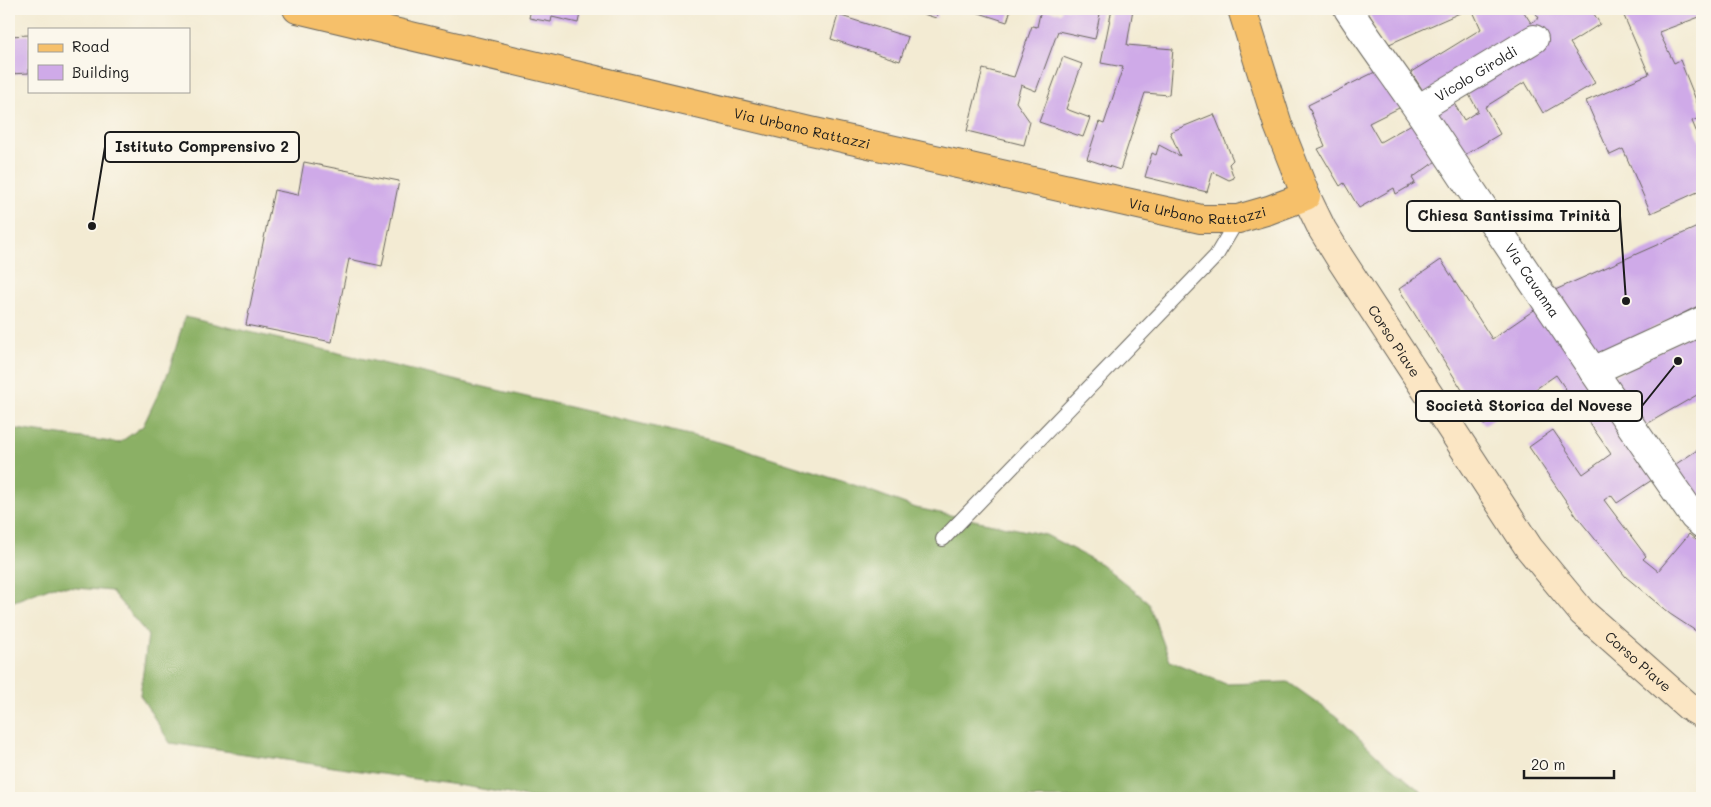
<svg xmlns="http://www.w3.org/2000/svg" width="1711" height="807" font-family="Mali,sans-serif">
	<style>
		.forest { fill: #8bb065; stroke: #546640 }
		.building { fill: #cfaae8 }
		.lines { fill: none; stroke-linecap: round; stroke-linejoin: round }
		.lane-casing { stroke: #67645c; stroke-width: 16 }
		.street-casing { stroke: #67645c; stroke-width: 30 }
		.secondary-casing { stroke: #67645c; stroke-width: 30 }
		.primary-casing { stroke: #67645c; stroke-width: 30 }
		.lane { stroke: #fff; stroke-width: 14 }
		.street { stroke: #fff; stroke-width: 28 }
		.secondary { stroke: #fbe6c4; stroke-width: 28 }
		.primary { stroke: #f6c06b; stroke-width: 28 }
		.labels { text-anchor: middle; stroke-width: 4; stroke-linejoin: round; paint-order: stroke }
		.street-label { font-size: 14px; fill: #1c1c1c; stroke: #fbf7ec }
		.leader { fill: none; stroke: #1c1c1c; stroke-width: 2 }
		.callout-dot { fill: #1c1c1c; stroke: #fbf7ec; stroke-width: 2 }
		.callout { fill: #fbf7ec; stroke: #1c1c1c; stroke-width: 2 }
		.callout-label { font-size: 15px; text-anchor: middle; font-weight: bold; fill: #1c1c1c }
	</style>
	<rect width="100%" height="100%" fill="#fbf7ec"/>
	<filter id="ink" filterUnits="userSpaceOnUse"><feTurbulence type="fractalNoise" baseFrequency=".02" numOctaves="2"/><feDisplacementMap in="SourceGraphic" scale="10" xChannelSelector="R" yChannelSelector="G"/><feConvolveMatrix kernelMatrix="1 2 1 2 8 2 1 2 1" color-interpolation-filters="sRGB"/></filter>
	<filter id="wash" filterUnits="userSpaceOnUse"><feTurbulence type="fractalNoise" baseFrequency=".0096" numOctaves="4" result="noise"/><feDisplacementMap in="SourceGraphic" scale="20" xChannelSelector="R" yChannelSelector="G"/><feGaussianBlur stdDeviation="1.12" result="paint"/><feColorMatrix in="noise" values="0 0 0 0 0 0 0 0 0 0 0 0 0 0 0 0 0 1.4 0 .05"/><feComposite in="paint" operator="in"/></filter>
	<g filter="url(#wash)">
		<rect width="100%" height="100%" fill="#f3ebd3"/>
		<polygon class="forest" points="185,317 719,442 857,486 916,508 1046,535 1101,564 1148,602 1170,661 1226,684 1288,682 1336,716 1381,759 1429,798 532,798 470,787 170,743 140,695 148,635 111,591 54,586 9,603 9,428 119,443 143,426 169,371"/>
		<g id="blocks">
			<g class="building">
				<polygon points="531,9 581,9 578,23 552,17 551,22 529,18"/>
				<polygon points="907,9 939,9 936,18"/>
				<polygon points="967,9 1011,9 1007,22"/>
				<polygon points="1041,9 1061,13 1062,9 1101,9 1095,39 1058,31 1036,91 1021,85 1016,102 1030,122 1024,145 967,131 983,69 1014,77 1032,26 1037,27"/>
				<polygon points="1112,9 1133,9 1127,45 1173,49 1169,95 1145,93 1120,170 1087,159 1099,122 1104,124 1123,67 1101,63"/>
				<polygon points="1366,9 1469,9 1387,45"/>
				<polygon points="1472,9 1522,9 1531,23 1539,18 1533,9 1591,9 1600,24 1570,43 1595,83 1543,113 1525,82 1485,107 1500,134 1456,160 1428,108 1449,95 1464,120 1478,111 1465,87 1427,97 1411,72 1481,29"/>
				<polygon points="1621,9 1702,9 1702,16 1659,32 1674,63 1680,60 1702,115 1702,117 1692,121 1702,145 1702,190 1651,213 1623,149 1610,155 1586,101 1649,74"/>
				<polygon points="838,15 908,37 900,61 831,39"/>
				<polygon points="29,35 29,73 9,74 9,36"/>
				<polygon points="1063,57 1082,64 1066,109 1090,118 1083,137 1039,122"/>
				<polygon points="1377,71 1403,106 1369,123 1380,142 1417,121 1439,159 1412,178 1415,183 1396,194 1394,188 1359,208 1344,183 1340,186 1318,149 1325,146 1308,105"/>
				<polygon points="1214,114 1233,160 1229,164 1234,178 1229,180 1213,172 1207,192 1145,177 1152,153 1156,155 1159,145 1180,156 1170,132"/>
				<polygon points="304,162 399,181 382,266 349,259 332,342 246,325 274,190 298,195"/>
				<polygon points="1702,225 1702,304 1591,359 1546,294"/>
				<polygon points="1441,260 1492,339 1540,306 1655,478 1617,503 1611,495 1604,500 1646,556 1643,559 1658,571 1689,534 1702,545 1702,635 1670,614 1626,577 1577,517 1529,447 1553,430 1583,474 1611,454 1556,375 1484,425 1399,289"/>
				<polygon points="1702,328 1702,392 1640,428 1609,379"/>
				<polygon points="1702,447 1702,501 1701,502 1673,466"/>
			</g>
		</g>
	</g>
	<g filter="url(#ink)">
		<use href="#blocks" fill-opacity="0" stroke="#67645c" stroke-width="1"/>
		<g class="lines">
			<defs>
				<polyline id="lane" points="943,539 1216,256 1238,219"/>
				<g id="street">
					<path id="s1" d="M1348,9C1372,46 1399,81 1423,117C1512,252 1602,385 1694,517L1702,524"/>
					<path id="s2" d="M1418,109L1534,39"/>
					<polyline points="1593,371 1702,321"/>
				</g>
				<g id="secondary">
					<path id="s3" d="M1306,196L1322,229L1341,260L1529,548L1582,612L1688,706L1702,714"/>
				</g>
				<g id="primary">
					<path id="s4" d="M297,9L811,131L1201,219H1238L1269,210L1306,196L1278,125L1242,9"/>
				</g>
			</defs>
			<use href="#lane" class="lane-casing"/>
			<use href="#street" class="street-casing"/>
			<use href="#secondary" class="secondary-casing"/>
			<use href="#primary" class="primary-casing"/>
			<use href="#lane" class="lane"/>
			<use href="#street" class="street"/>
			<use href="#secondary" class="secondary"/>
			<use href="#primary" class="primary"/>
		</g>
	</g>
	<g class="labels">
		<g class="street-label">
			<text dy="5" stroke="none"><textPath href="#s2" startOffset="68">Vicolo Giroldi</textPath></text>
			<text dy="5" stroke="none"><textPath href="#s4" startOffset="519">Via Urbano Rattazzi</textPath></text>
			<text dy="5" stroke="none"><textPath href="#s4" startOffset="924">Via Urbano Rattazzi</textPath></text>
			<text dy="5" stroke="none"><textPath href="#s1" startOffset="328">Via Cavanna</textPath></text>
			<text dy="5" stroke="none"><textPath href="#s3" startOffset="170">Corso Piave</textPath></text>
			<text dy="5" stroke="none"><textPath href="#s3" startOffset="575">Corso Piave</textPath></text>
		</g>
	</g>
	<path class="leader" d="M92 226L105 147M1626 301L1620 216M1678 361L1642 406"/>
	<g class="callout-dot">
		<circle cx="92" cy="226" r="5"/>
		<circle cx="1626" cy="301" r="5"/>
		<circle cx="1678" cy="361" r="5"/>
	</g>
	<g class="callout">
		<rect x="105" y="132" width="194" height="30" rx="5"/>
		<rect x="1407" y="201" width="213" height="30" rx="5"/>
		<rect x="1416" y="391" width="226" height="30" rx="5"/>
	</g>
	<g class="callout-label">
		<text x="202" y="152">Istituto Comprensivo 2</text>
		<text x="1514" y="221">Chiesa Santissima Trinità</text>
		<text x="1529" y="411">Società Storica del Novese</text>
	</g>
	<rect width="1711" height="807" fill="none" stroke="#fbf7ec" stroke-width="30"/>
	<rect x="28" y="28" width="162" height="65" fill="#fbf7ec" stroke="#a29f99"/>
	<rect x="38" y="44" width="25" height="8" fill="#f6c06b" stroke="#a29f99"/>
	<text x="72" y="52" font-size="15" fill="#1c1c1c">Road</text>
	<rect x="38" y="65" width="25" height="15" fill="#cfaae8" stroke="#a29f99"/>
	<text x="72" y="78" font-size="15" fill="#1c1c1c">Building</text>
	<path d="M1524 770v8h90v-8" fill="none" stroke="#1c1c1c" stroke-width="2.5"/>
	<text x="1531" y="770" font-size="15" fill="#1c1c1c" stroke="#fbf7ec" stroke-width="4" paint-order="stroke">20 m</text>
</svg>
